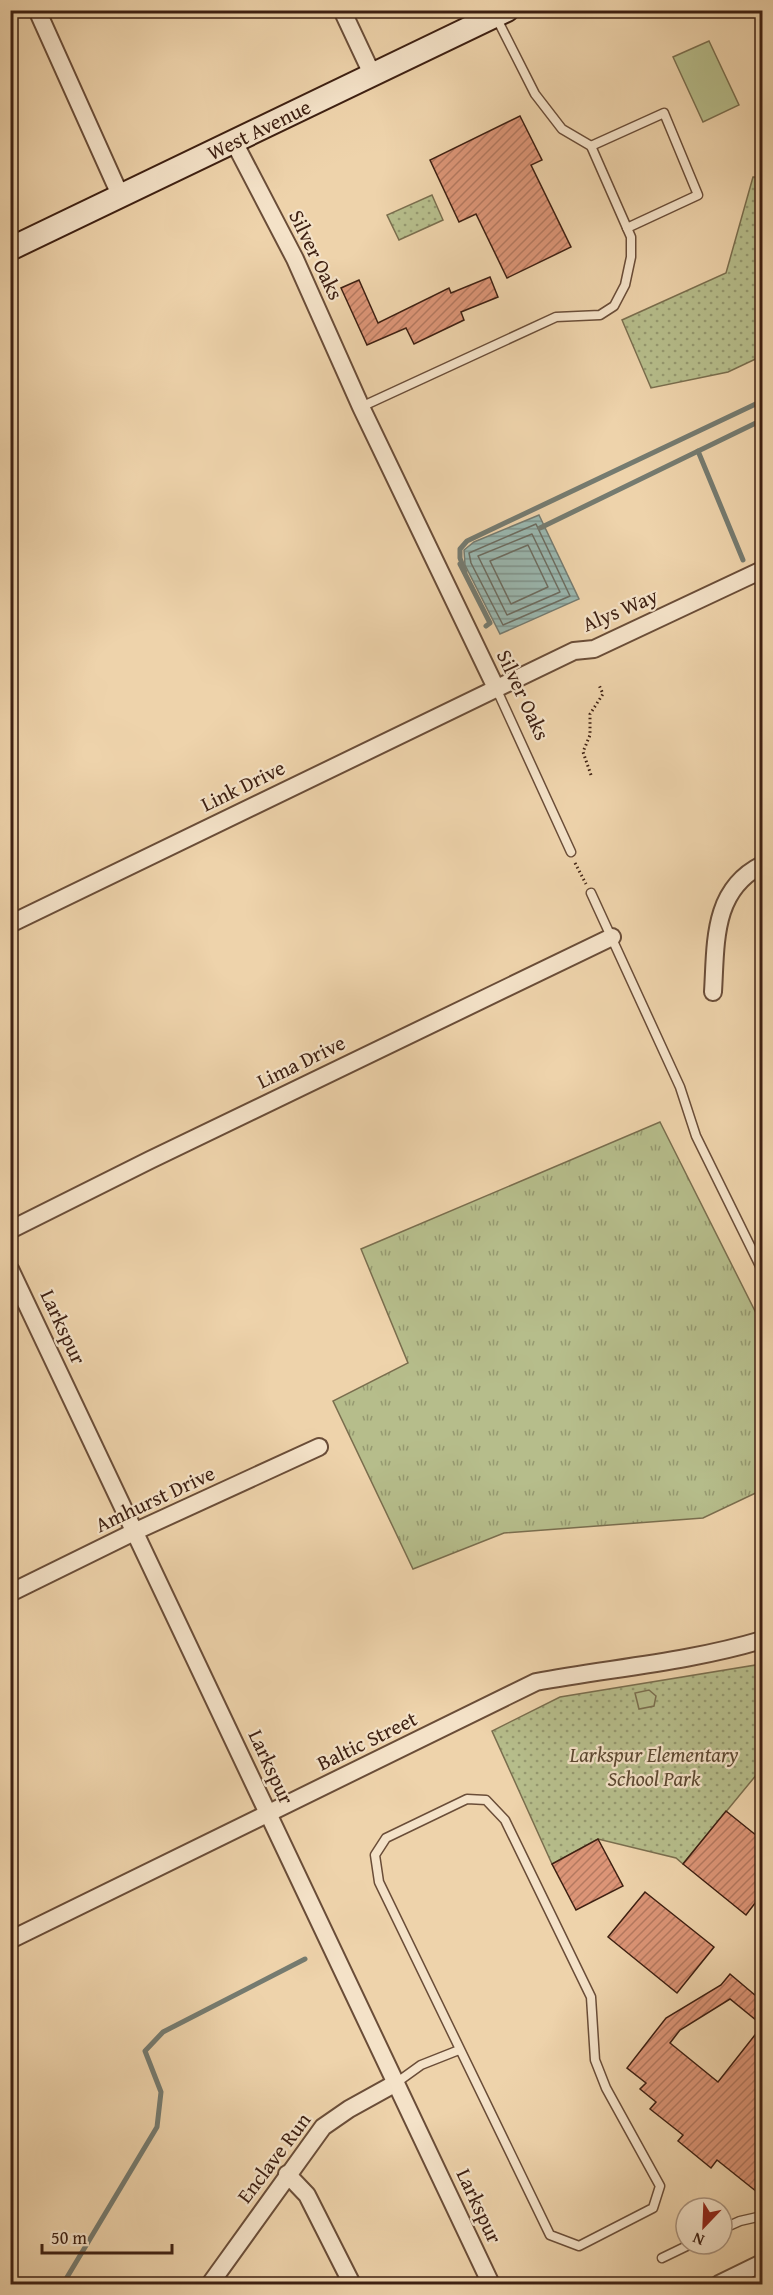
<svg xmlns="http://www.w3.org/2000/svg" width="773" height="2295" font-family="'Gentium Book Plus',serif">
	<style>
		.grass { fill: url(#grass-tufts); stroke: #7a6e4e; stroke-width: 1.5 }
		.park { fill: url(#park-dots); stroke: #7a6e4e; stroke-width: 1.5 }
		.pitch { fill: #b6bd8b; stroke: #7a6e4e; stroke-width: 1.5 }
		.water { fill: url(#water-rules); stroke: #757b70; stroke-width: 1.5 }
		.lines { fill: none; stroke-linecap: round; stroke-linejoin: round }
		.shore { stroke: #6c6c60; stroke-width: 1.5 }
		.stream { stroke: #757b70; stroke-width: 5 }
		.building { fill: url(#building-hatch); stroke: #3e2012; stroke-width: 1.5 }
		.lane-casing { stroke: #6a4d38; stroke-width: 11 }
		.street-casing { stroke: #6a4d38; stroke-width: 20 }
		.secondary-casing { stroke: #3e2012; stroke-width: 26 }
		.path { stroke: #3e2012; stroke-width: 3; stroke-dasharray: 1.5 3; stroke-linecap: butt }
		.lane { stroke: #f4e2c8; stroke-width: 8 }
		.street { stroke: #f4e2c8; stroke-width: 16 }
		.secondary { stroke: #f4e2c8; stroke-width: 22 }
		.labels { text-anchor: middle; stroke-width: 4.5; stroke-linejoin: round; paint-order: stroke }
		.street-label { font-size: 21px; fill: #3e2012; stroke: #f4e2c8 }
		.park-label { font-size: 21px; font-style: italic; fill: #5c4730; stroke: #f4e2c8 }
	</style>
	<defs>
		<pattern id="grass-tufts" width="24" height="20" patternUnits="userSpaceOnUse" patternTransform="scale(1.5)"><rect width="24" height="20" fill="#b6bd8b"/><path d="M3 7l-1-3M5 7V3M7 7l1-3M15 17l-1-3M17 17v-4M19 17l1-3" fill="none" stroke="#959970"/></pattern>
		<pattern id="park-dots" width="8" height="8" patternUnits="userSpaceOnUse" patternTransform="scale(1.5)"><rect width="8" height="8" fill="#b6bd8b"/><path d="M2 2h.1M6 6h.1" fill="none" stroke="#959970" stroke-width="1.8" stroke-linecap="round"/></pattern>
		<pattern id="water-rules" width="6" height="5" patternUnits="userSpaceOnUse" patternTransform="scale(1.5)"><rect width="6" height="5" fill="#9ab7af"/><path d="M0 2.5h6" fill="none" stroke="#7f948d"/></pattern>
		<pattern id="building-hatch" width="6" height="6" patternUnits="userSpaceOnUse" patternTransform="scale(1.5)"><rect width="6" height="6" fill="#dc9577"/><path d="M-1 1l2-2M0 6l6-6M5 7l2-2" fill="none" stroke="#b47960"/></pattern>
	</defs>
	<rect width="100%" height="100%" fill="#eed3ab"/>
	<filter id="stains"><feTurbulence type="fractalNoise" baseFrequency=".00333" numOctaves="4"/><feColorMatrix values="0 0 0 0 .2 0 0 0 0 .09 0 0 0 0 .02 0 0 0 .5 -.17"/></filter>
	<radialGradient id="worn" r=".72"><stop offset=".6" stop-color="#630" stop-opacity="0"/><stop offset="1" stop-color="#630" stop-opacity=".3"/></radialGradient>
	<polygon class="grass" points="660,1122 762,1325 762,1490 703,1518 504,1533 413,1569 333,1401 408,1363 361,1249"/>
	<g class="park">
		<polygon points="753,177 762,177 762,356 728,372 651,388 622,320 726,273"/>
		<polygon points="432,195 443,220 399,240 387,215"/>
		<polygon points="762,1664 762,1768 683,1864 676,1858 598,1839 552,1864 492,1731 560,1697"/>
	</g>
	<g class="pitch">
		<polygon points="709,41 739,105 703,122 673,57"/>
		<polygon points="649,1690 656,1696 654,1706 639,1709 635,1693"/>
	</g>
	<polygon class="water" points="539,515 579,599 500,634 465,565 464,550 474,542"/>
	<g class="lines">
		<g class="shore">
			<polygon points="536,524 570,596 503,625 471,563 469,553"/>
			<polygon points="532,534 560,592 507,615 478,556"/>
			<polygon points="528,545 548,587 511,604 490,561"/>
		</g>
		<g class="stream">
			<polyline points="698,451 743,560"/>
			<polyline points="540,528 762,420"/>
			<polyline points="486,626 490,623 460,564 465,572 460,558 460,549 467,541 762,401"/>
			<polyline points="63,2284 157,2127 161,2092 145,2051 163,2032 305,1959"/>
		</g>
	</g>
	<g class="building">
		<polygon points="520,116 542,160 531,165 571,247 507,278 476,214 459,222 430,160"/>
		<polygon points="490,277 498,297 461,312 464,320 414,344 406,328 367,345 341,288 359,280 378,323 449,288 451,293"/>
		<polygon points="726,1811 762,1840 762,1894 746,1915 683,1864"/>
		<polygon points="598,1839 623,1886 576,1910 552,1864"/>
		<polygon points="645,1892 714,1947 677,1993 608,1937"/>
		<polygon points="730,1974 762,2001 762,2025 730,1999 680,2030 670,2043 718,2082 762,2026 762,2196 717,2160 711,2168 678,2141 683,2135 650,2109 656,2102 640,2089 646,2083 627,2068 666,2018 721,1985"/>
	</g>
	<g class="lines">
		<defs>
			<g id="lane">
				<polyline points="591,146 664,113 698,195 627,228"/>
				<polyline points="361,407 556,317 600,315 614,306 625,285 631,257 631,237 591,146 562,129 535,94 496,17"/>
				<polyline points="496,688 571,852"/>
				<polyline points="591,893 680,1087 696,1136 762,1270"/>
				<polygon points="467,1799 486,1800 505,1820 591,1997 595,2060 606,2088 660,2186 653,2208 579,2246 550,2235 379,1882 375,1855 386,1838"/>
				<polyline points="396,2083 421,2065 459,2050"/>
				<polyline points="722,2229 740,2221 762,2216"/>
				<polyline points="662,2258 691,2244"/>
				<polyline points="744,2272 749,2284"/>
			</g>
			<g id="street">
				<polyline points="37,10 121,197"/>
				<polyline points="342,10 373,76"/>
				<polyline points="234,142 295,259 361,407 496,688"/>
				<polyline points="10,924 574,651 594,649 762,570"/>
				<path d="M713,992C716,943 712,890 762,865"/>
				<polyline points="10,1230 150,1160 612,937"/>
				<polyline points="10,1269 491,2284"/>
				<polyline points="10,1593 136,1531 319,1447"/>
				<path d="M10,1940L536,1682C612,1668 689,1662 762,1640"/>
				<polyline points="287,2174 307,2195 352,2284"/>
				<polyline points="210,2284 323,2127 349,2109 396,2083"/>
				<polyline points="719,2284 762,2263"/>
			</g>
			<polyline id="secondary" points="10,249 507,10"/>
		</defs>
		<use href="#lane" class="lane-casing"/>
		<use href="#street" class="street-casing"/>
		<use href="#secondary" class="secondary-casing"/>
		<g class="path">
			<polyline points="591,775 583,752 590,735 590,714 603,694 599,685"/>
			<polyline points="575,863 586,884"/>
		</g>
		<use href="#lane" class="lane"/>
		<use href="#street" class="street"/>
		<use href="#secondary" class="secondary"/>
	</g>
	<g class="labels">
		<g class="street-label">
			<text transform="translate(259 130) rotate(-26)" y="7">West Avenue</text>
			<text transform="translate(316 255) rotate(64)" y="7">Silver Oaks</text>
			<text transform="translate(620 610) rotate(-23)" y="7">Alys Way</text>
			<text transform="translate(523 695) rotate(65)" y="7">Silver Oaks</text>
			<text transform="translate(243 786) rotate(-26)" y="7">Link Drive</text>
			<text transform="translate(301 1062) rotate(-26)" y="7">Lima Drive</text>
			<text transform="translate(63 1327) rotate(65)" y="7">Larkspur</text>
			<text transform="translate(155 1499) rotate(-25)" y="7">Amhurst Drive</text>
			<text transform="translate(367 1741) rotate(-26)" y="7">Baltic Street</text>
			<text transform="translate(271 1767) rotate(65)" y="7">Larkspur</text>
			<text transform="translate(274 2158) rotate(-53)" y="7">Enclave Run</text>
			<text transform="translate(479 2206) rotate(65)" y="7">Larkspur</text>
		</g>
		<g class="park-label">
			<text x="654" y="1762">Larkspur Elementary<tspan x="654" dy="24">School Park</tspan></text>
		</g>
	</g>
	<rect width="773" height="2295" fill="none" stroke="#eed3ab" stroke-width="36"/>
	<rect x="12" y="12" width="749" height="2271" fill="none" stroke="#3e2012" stroke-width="3"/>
	<rect x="18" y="18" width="737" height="2259" fill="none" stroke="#3e2012" stroke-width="1.5"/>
	<g transform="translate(704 2226) rotate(203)"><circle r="28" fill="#f4e2c8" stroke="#ab947f" stroke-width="1.5"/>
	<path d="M0-4.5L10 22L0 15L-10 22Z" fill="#8f2418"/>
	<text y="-9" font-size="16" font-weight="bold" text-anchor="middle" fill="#3e2012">N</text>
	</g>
	<path d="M42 2244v9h130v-9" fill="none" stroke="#3e2012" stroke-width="3"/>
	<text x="51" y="2244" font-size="18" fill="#3e2012" stroke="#f4e2c8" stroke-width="4.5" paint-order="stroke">50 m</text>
	<rect width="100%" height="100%" filter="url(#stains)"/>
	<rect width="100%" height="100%" fill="url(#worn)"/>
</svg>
